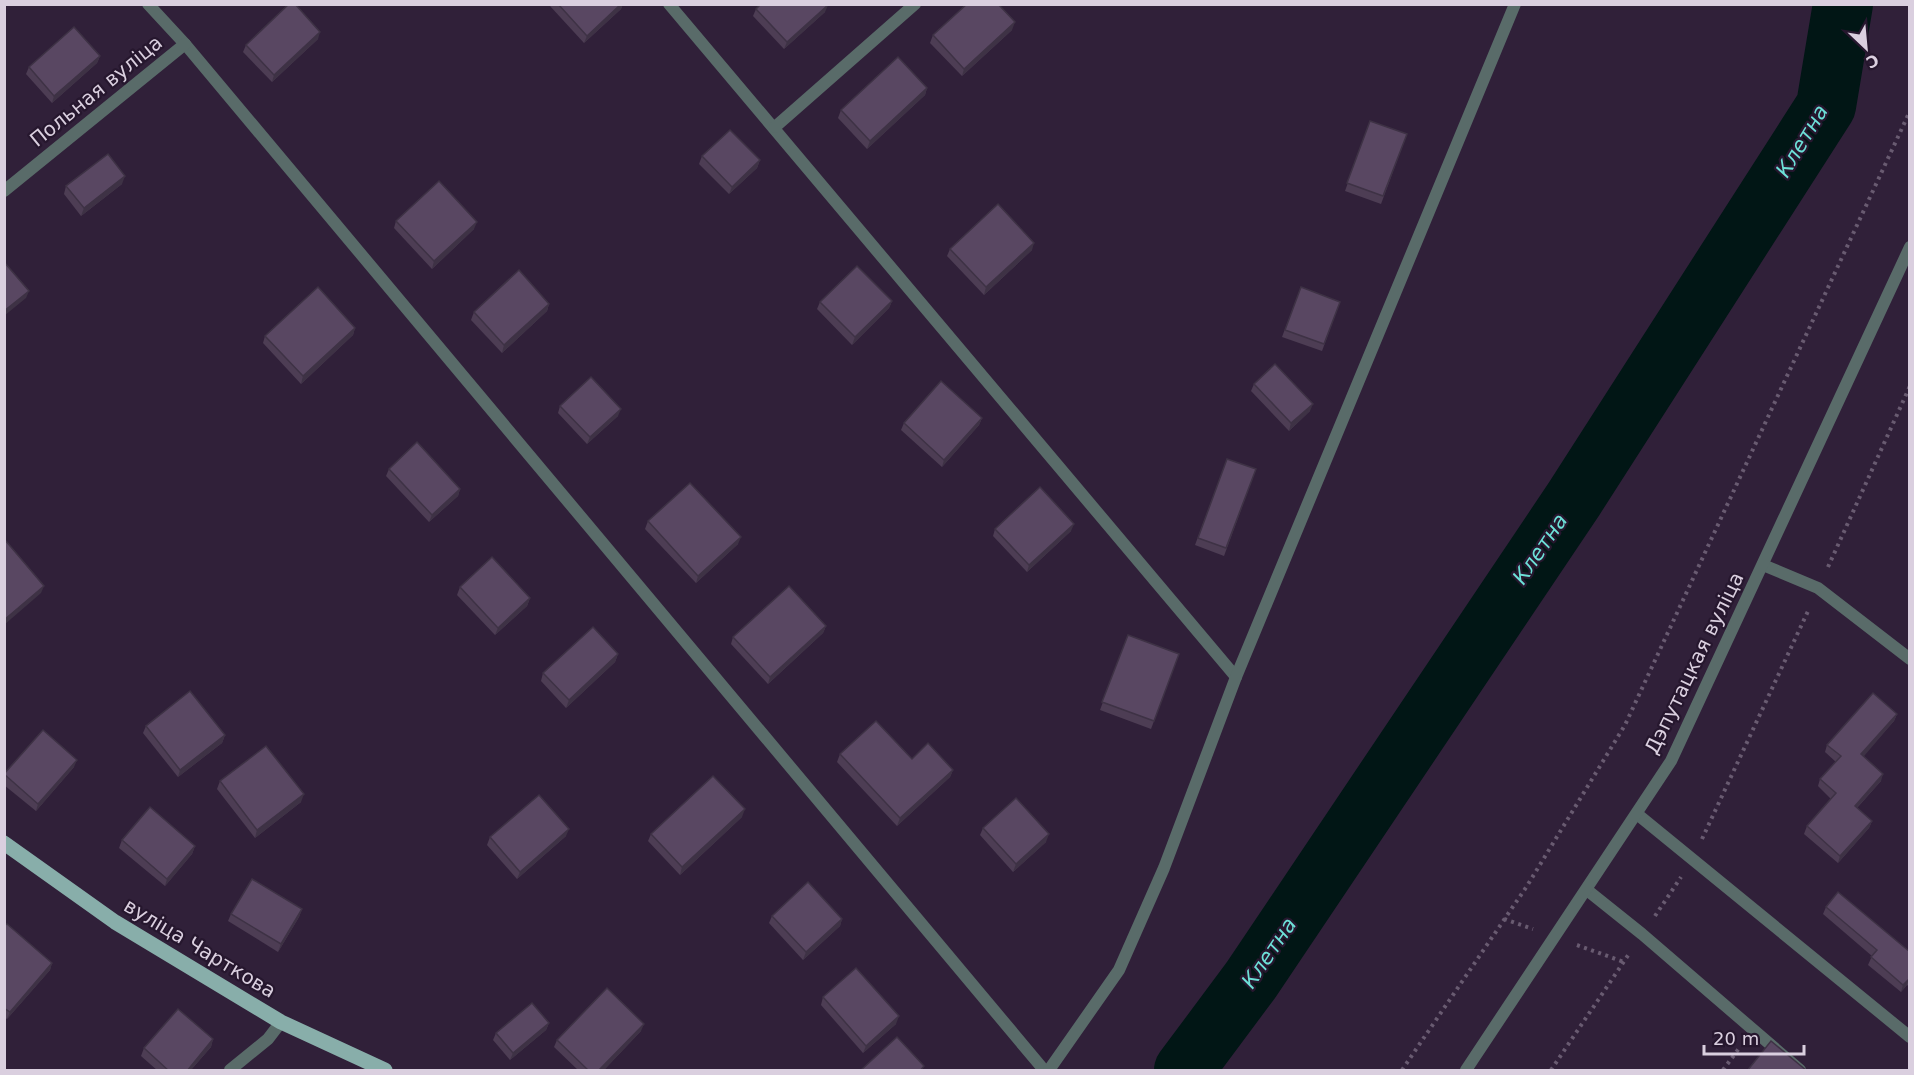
<svg xmlns="http://www.w3.org/2000/svg" width="1914" height="1075" font-family="'DejaVu Sans',sans-serif">
	<style>
		.lines { fill: none; stroke-linecap: round; stroke-linejoin: round }
		.river { stroke: #011615; stroke-width: 60 }
		.path { stroke: #695b71; stroke-width: 4; stroke-dasharray: 3 4.5; stroke-linecap: butt }
		.lane { stroke: #596b69; stroke-width: 12 }
		.street { stroke: #596b69; stroke-width: 12 }
		.primary { stroke: #88aeaa; stroke-width: 15 }
		.wall { fill: #4d3d54 }
		.shaded-wall { fill: #3e3245 }
		.building { fill: #594762; stroke: #3e3245; stroke-width: 1.5 }
		.labels { text-anchor: middle; stroke-width: 4.5; stroke-linejoin: round; paint-order: stroke }
		.street-label { font-size: 20px; fill: #dacfdf; stroke: #26172e }
		.water-label { font-size: 21px; font-style: italic; fill: #6de0d8; stroke: #26172e }
	</style>
	<rect width="100%" height="100%" fill="#302039"/>
	<g class="lines">
		<polyline class="river" points="1184,1070 1251,980 1574,499 1826,106 1843,4"/>
		<g class="path">
			<polyline points="1828,567 1910,386"/>
			<polyline points="1702,839 1809,609"/>
			<polyline points="1655,916 1681,877"/>
			<polyline points="1504,919 1533,929"/>
			<polyline points="1577,945 1624,962"/>
			<polyline points="1402,1070 1527,886 1625,725 1910,111"/>
			<polyline points="1551,1070 1629,954"/>
			<polyline points="1723,1070 1740,1047"/>
		</g>
		<g class="lane">
			<polyline points="1763,565 1818,588 1910,659"/>
			<polyline points="1637,814 1910,1037"/>
			<polyline points="1587,890 1642,934 1800,1070"/>
		</g>
		<g class="street">
			<polyline points="148,4 185,44 1044,1070"/>
			<polyline points="669,4 1236,677"/>
			<polyline points="775,127 915,4"/>
			<polyline points="4,191 185,44"/>
			<polyline points="230,1070 268,1039 281,1022"/>
			<polyline points="1049,1070 1119,970 1164,868 1236,677 1515,4"/>
			<polyline points="1466,1070 1671,761 1910,247"/>
		</g>
		<polyline class="primary" points="4,843 115,922 281,1022 385,1070"/>
	</g>
	<g class="wall">
		<polygon points="551,4 623,4 621,9 584,43 550,6"/>
		<polygon points="756,9 825,12 784,49 753,16"/>
		<polygon points="1012,30 962,76 930,43 933,35"/>
		<polygon points="318,39 272,82 243,52 246,45"/>
		<polygon points="100,56 97,63 52,103 26,74 29,67"/>
		<polygon points="927,88 925,95 867,149 838,118 841,110"/>
		<polygon points="1370,121 1407,134 1381,204 1345,191"/>
		<polygon points="702,156 760,160 757,168 729,194 699,164"/>
		<polygon points="122,184 81,216 64,194 66,186"/>
		<polygon points="396,221 474,229 432,269 394,228"/>
		<polygon points="950,249 1032,250 984,295 947,256"/>
		<polygon points="1301,287 1340,302 1322,351 1282,337"/>
		<polygon points="892,301 889,308 852,345 817,309 820,302"/>
		<polygon points="549,304 547,311 502,353 471,320 474,312"/>
		<polygon points="355,328 353,335 301,384 263,343 265,336"/>
		<polygon points="1254,384 1310,411 1289,431 1251,391"/>
		<polygon points="560,406 618,416 587,444 558,413"/>
		<polygon points="982,418 979,425 942,467 901,430 904,423"/>
		<polygon points="1227,459 1256,469 1224,556 1195,545"/>
		<polygon points="389,469 460,489 458,496 429,522 386,476"/>
		<polygon points="648,521 738,544 696,583 645,529"/>
		<polygon points="995,529 1071,531 1027,572 993,536"/>
		<polygon points="460,587 530,598 527,606 495,635 457,595"/>
		<polygon points="826,626 823,633 768,684 731,644 733,637"/>
		<polygon points="1128,635 1179,654 1151,729 1100,710"/>
		<polygon points="618,654 615,662 566,708 541,681 543,673"/>
		<polygon points="1897,714 1894,721 1863,756 1881,781 1857,808 1872,821 1869,828 1838,863 1804,834 1807,826 1831,799 1818,786 1820,779 1836,762 1825,752 1827,745"/>
		<polygon points="146,726 225,735 222,743 178,777 143,733"/>
		<polygon points="840,754 912,759 953,770 950,777 897,826 837,762"/>
		<polygon points="74,767 36,811 4,785 4,774"/>
		<polygon points="220,781 301,802 255,838 217,789"/>
		<polygon points="742,817 680,875 648,841 651,834"/>
		<polygon points="983,828 1046,842 1013,872 980,835"/>
		<polygon points="566,836 517,879 487,845 490,837"/>
		<polygon points="122,840 195,846 192,854 165,886 119,848"/>
		<polygon points="1826,907 1910,952 1910,987 1907,985 1901,992 1868,965 1872,956 1823,914"/>
		<polygon points="302,909 299,917 278,952 228,921 231,914"/>
		<polygon points="772,916 842,919 840,926 803,960 769,923"/>
		<polygon points="4,926 52,963 50,970 7,1019 4,1017"/>
		<polygon points="823,997 896,1024 863,1053 821,1005"/>
		<polygon points="549,1023 546,1030 510,1060 493,1040 496,1033"/>
		<polygon points="641,1031 603,1071 579,1071 554,1047 557,1040"/>
		<polygon points="213,1039 211,1047 190,1071 158,1071 141,1056 144,1048"/>
	</g>
	<g class="shaded-wall">
		<polygon points="621,4 623,4 621,9 584,43 587,36"/>
		<polygon points="828,5 825,12 784,49 787,42"/>
		<polygon points="1015,22 1012,30 962,76 964,69"/>
		<polygon points="320,32 318,39 272,82 274,75"/>
		<polygon points="100,56 97,63 52,103 54,96"/>
		<polygon points="927,88 925,95 867,149 870,141"/>
		<polygon points="760,160 757,168 729,194 732,187"/>
		<polygon points="125,176 122,184 81,216 84,208"/>
		<polygon points="477,222 474,229 432,269 434,261"/>
		<polygon points="1034,243 1032,250 984,295 986,287"/>
		<polygon points="29,291 26,298 4,316 4,311"/>
		<polygon points="892,301 889,308 852,345 855,337"/>
		<polygon points="549,304 547,311 502,353 504,345"/>
		<polygon points="355,328 353,335 301,384 303,376"/>
		<polygon points="1313,404 1310,411 1289,431 1291,423"/>
		<polygon points="621,409 618,416 587,444 590,437"/>
		<polygon points="982,418 979,425 942,467 944,460"/>
		<polygon points="460,489 458,496 429,522 432,515"/>
		<polygon points="1074,524 1071,531 1027,572 1029,565"/>
		<polygon points="741,537 738,544 696,583 698,576"/>
		<polygon points="44,586 41,593 4,625 4,620"/>
		<polygon points="530,598 527,606 495,635 498,628"/>
		<polygon points="826,626 823,633 768,684 770,677"/>
		<polygon points="618,654 615,662 566,708 569,700"/>
		<polygon points="1897,714 1894,721 1859,762 1861,754"/>
		<polygon points="225,735 222,743 178,777 180,770"/>
		<polygon points="77,760 74,767 36,811 38,804"/>
		<polygon points="953,770 950,777 897,826 900,818"/>
		<polygon points="1883,774 1881,781 1852,813 1855,806"/>
		<polygon points="304,794 301,802 255,838 257,830"/>
		<polygon points="745,809 742,817 680,875 682,867"/>
		<polygon points="1872,821 1869,828 1838,863 1840,856"/>
		<polygon points="569,829 566,836 517,879 520,872"/>
		<polygon points="1049,834 1046,842 1013,872 1016,864"/>
		<polygon points="195,846 192,854 165,886 167,879"/>
		<polygon points="302,909 299,917 278,952 281,944"/>
		<polygon points="842,919 840,926 803,960 806,952"/>
		<polygon points="52,963 50,970 7,1019 10,1012"/>
		<polygon points="1909,978 1907,985 1901,992 1903,985"/>
		<polygon points="899,1016 896,1024 863,1053 866,1046"/>
		<polygon points="549,1023 546,1030 510,1060 513,1053"/>
		<polygon points="644,1024 641,1031 603,1071 598,1071"/>
		<polygon points="213,1039 211,1047 190,1071 187,1071"/>
	</g>
	<g class="building">
		<polygon points="289,4 295,4 320,32 274,75 246,45"/>
		<polygon points="558,4 621,4 587,36"/>
		<polygon points="761,4 828,4 828,5 787,42 756,9"/>
		<polygon points="967,4 998,4 1015,22 964,69 933,35"/>
		<polygon points="74,27 100,56 54,96 29,67"/>
		<polygon points="898,57 927,88 870,141 841,110"/>
		<polygon points="1370,121 1407,134 1383,196 1347,183"/>
		<polygon points="730,130 760,160 732,187 702,156"/>
		<polygon points="108,154 125,176 84,208 66,186"/>
		<polygon points="439,181 477,222 434,261 396,221"/>
		<polygon points="998,204 1034,243 986,287 950,249"/>
		<polygon points="4,262 29,291 4,311"/>
		<polygon points="857,266 892,301 855,337 820,302"/>
		<polygon points="519,270 549,304 504,345 474,312"/>
		<polygon points="318,287 355,328 303,376 265,336"/>
		<polygon points="1301,287 1340,302 1324,344 1285,330"/>
		<polygon points="1275,364 1313,404 1291,423 1254,384"/>
		<polygon points="591,377 621,409 590,437 560,406"/>
		<polygon points="941,381 982,418 944,460 904,423"/>
		<polygon points="417,442 460,489 432,515 389,469"/>
		<polygon points="1227,459 1256,469 1226,548 1198,538"/>
		<polygon points="690,483 741,537 698,576 648,521"/>
		<polygon points="1040,487 1074,524 1029,565 995,529"/>
		<polygon points="5,540 44,586 4,620 4,541"/>
		<polygon points="492,557 530,598 498,628 460,587"/>
		<polygon points="789,586 826,626 770,677 733,637"/>
		<polygon points="593,627 618,654 569,700 543,673"/>
		<polygon points="1128,635 1179,654 1154,721 1102,702"/>
		<polygon points="190,691 225,735 180,770 146,726"/>
		<polygon points="1873,693 1897,714 1861,754 1883,774 1855,806 1872,821 1840,856 1807,826 1836,793 1820,779 1841,756 1827,745"/>
		<polygon points="876,721 912,759 928,743 953,770 900,818 840,754"/>
		<polygon points="43,730 77,760 38,804 4,774"/>
		<polygon points="266,746 304,794 257,830 220,781"/>
		<polygon points="713,776 745,809 682,867 651,834"/>
		<polygon points="539,795 569,829 520,872 490,837"/>
		<polygon points="1016,798 1049,834 1016,864 983,828"/>
		<polygon points="150,807 195,846 167,879 122,840"/>
		<polygon points="252,879 302,909 281,944 231,914"/>
		<polygon points="808,882 842,919 806,952 772,916"/>
		<polygon points="1838,892 1910,952 1910,978 1903,985 1871,957 1877,950 1826,907"/>
		<polygon points="7,924 52,963 10,1012 4,1008 4,926"/>
		<polygon points="856,968 899,1016 866,1046 823,997"/>
		<polygon points="607,988 644,1024 598,1071 589,1071 557,1040"/>
		<polygon points="532,1003 549,1023 513,1053 496,1033"/>
		<polygon points="178,1009 213,1039 187,1071 169,1071 144,1048"/>
		<polygon points="897,1037 924,1066 920,1071 860,1071"/>
		<polygon points="1771,1041 1807,1071 1747,1071"/>
	</g>
	<g class="labels">
		<g class="street-label">
			<text transform="translate(96 91) rotate(-39)" y="7">Польная вуліца</text>
			<text transform="translate(1694 663) rotate(-64)" y="7">Дэпутацкая вуліца</text>
			<text transform="translate(200 948) rotate(31)" y="7">вуліца Чарткова</text>
		</g>
		<g class="water-label">
			<text transform="translate(1802 141) rotate(-59)" y="7">Клетна</text>
			<text transform="translate(1540 549) rotate(-56)" y="7">Клетна</text>
			<text transform="translate(1269 953) rotate(-56)" y="7">Клетна</text>
		</g>
	</g>
	<rect width="1914" height="1075" fill="none" stroke="#dacfdf" stroke-width="12"/>
	<g transform="translate(1866 48) rotate(154)" stroke="#26172e" stroke-width="4.5" paint-order="stroke">
	<path d="M0-4.5L10 22L0 15L-10 22Z" fill="#dacfdf"/>
	<text y="-9" font-size="16" font-weight="bold" text-anchor="middle" fill="#dacfdf">С</text>
	</g>
	<path d="M1704 1045v9h100v-9" fill="none" stroke="#dacfdf" stroke-width="3"/>
	<text x="1713" y="1045" font-size="18" fill="#dacfdf" stroke="#26172e" stroke-width="4.5" paint-order="stroke">20 m</text>
</svg>
